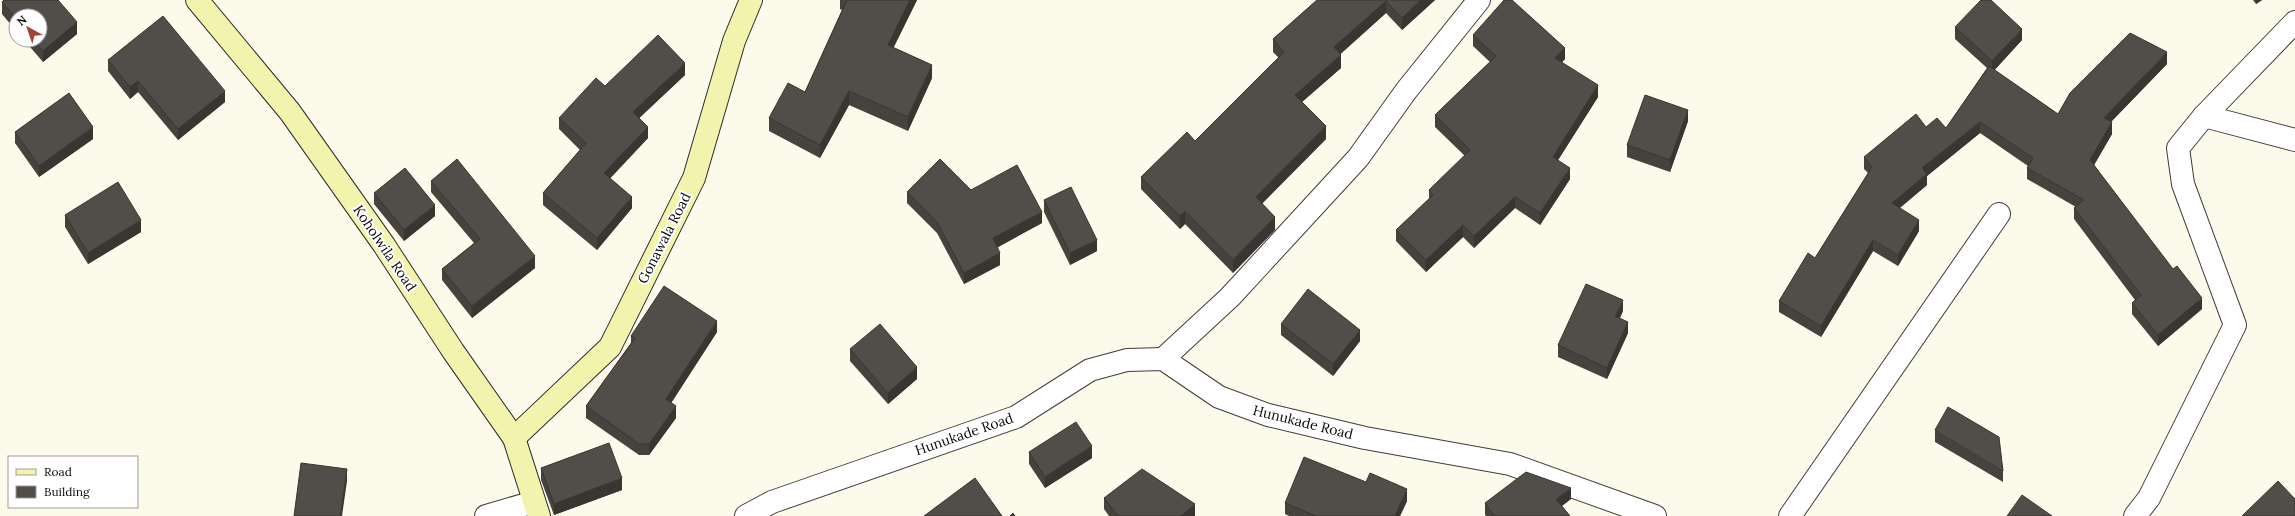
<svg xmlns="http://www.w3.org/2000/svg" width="2295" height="516" font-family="Lora,serif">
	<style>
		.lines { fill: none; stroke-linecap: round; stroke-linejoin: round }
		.street-casing { stroke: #3d3d3d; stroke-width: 24 }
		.secondary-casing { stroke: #2c2c2c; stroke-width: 24 }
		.street { stroke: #fff; stroke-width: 22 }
		.secondary { stroke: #f2f4ae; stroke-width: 22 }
		.wall { fill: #46423e }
		.shaded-wall { fill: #393632 }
		.building { fill: #514d48; stroke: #393632 }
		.labels { text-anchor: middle; stroke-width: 4; stroke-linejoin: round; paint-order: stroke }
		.street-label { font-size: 14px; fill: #0a0a0a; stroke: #fff }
	</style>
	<rect width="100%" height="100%" fill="#fcfbeb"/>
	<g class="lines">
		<defs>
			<g id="street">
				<polyline points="2204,116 2295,140"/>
				<polyline points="1163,359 1230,297 1358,158 1406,91 1479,0"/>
				<polyline points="486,516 534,502"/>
				<polyline points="746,516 772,502 1016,417 1090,370 1127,360 1163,359 1219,397 1268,415 1365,438 1510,464 1655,516"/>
				<polyline points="1790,516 1999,214"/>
				<polyline points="2135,516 2149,498 2235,325 2183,184 2178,148 2204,116 2295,22"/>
			</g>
			<g id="secondary">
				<polyline points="197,0 290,112 384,245 453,351 514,438 539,516"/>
				<polyline points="514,438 610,347 694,178 734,41 751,0"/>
			</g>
		</defs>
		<use href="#street" class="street-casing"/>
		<use href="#secondary" class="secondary-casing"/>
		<use href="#street" class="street"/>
		<use href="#secondary" class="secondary"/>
	</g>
	<g class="wall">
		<polygon points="840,0 917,0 893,48 932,78 908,131 849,105 820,158 769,131 769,118 805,92 842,10 840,9"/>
		<polygon points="1317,0 1435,0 1402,30 1386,13 1340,54 1341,68 1302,102 1326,139 1262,203 1275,230 1233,273 1185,224 1180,229 1141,189 1141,177 1195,141 1279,58 1273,52 1273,39"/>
		<polygon points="2253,0 2262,0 2256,4"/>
		<polygon points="2,2 77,34 43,62 24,40 40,40 16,16 16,31 2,14"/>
		<polygon points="1955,27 2022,40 1994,70 2058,114 2167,64 2111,122 2112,134 2094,165 2202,309 2158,346 2132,314 2132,303 2135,300 2074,219 2074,208 2076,207 2027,179 2027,168 2028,166 1980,133 1927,176 1927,185 1900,208 1919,231 1898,266 1873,251 1821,337 1779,312 1779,301 1815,258 1868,173 1864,169 1864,157 1926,127 1946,128 1987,68 1955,39"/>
		<polygon points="1473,35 1565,59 1562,62 1598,97 1558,160 1570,179 1540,225 1515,208 1474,248 1463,237 1426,272 1396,241 1396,230 1429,199 1429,190 1465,156 1435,127 1435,115 1490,62 1473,46"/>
		<polygon points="108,60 225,102 178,140 138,92 130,99 108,71"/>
		<polygon points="685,75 639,118 648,138 610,178 632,208 597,250 543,205 543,193 580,150 559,129 559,118 605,86"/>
		<polygon points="1688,121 1670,172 1627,157 1627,145"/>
		<polygon points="15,132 93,139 39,177 15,143"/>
		<polygon points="431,181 535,268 472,318 442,280 442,269 474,243 431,192"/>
		<polygon points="971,190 1042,223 997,247 1000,265 964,284 937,233 907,203 907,192"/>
		<polygon points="374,193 435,216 404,241 374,204"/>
		<polygon points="1044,200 1097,251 1070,265 1044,212"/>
		<polygon points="65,215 141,232 88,264 65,227"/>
		<polygon points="1623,311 1620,318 1628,333 1607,379 1558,357 1558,345"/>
		<polygon points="1281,324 1360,341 1333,376 1281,335"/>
		<polygon points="717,332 671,403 676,418 649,455 639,455 586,418 586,406 631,343 631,336"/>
		<polygon points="850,349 917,379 888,404 850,361"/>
		<polygon points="1935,430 2003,471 2003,482 1935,442"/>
		<polygon points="1029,452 1092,458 1045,488 1029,464"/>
		<polygon points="541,468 622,490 554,515 541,480"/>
		<polygon points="1104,498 1195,516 1109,516 1104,509"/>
		<polygon points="1571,499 1562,506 1570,516 1486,516 1485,515 1485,503"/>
		<polygon points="1407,501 1400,516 1289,516 1285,514 1285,503"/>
	</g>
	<g class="shaded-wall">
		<polygon points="910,0 917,0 888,59 888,45"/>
		<polygon points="1421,0 1435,0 1402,30 1402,18"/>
		<polygon points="2256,0 2262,0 2256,4"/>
		<polygon points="1386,1 1386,13 1334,60 1334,47"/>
		<polygon points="77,22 77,34 43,62 43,51"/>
		<polygon points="2022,29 2022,40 1992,73 1992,61"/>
		<polygon points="1565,48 1565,59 1555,69 1555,58"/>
		<polygon points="2167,52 2167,64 2104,129 2104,118"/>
		<polygon points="1341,55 1341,68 1295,108 1295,95"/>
		<polygon points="685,63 685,75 633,124 633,112"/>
		<polygon points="932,65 932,78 908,131 908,117"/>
		<polygon points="138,81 138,92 130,99 130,87"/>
		<polygon points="1598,85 1598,97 1553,168 1553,157"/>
		<polygon points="225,91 225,102 178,140 178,129"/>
		<polygon points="849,91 849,105 820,158 820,145"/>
		<polygon points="1688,110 1688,121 1670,172 1670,160"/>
		<polygon points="1980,122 1980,133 1927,176 1927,185 1892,214 1892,203 1922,168"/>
		<polygon points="2112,122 2112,134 2090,172 2090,160"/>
		<polygon points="1326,126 1326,139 1256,210 1256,197"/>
		<polygon points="93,127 93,139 39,177 39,166"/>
		<polygon points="648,127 648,138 604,185 604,173"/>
		<polygon points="1570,168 1570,179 1540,225 1540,213"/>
		<polygon points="632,197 632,208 597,250 597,238"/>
		<polygon points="1515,197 1515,208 1474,248 1474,236"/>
		<polygon points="435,205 435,216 404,241 404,230"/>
		<polygon points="1185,211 1185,224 1180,229 1180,216"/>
		<polygon points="1042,212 1042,223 993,250 993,238"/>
		<polygon points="1275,217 1275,230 1233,273 1233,260"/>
		<polygon points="141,220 141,232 88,264 88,253"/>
		<polygon points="1919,220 1919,231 1898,266 1898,255"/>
		<polygon points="1463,225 1463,237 1426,272 1426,260"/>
		<polygon points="1097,240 1097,251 1070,265 1070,253"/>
		<polygon points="1873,240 1873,251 1821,337 1821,326"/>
		<polygon points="1000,253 1000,265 964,284 964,273"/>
		<polygon points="535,256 535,268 472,318 472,306"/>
		<polygon points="2202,298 2202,309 2158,346 2158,335"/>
		<polygon points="1623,300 1623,311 1615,327 1615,316"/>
		<polygon points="717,321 717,332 666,411 666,399"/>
		<polygon points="1628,322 1628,333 1607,379 1607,368"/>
		<polygon points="1360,330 1360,341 1333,376 1333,364"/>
		<polygon points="917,367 917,379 888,404 888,393"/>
		<polygon points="676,406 676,418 649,455 649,444"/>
		<polygon points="1092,446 1092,458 1045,488 1045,477"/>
		<polygon points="347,469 347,481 342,516 340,516"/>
		<polygon points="622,478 622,490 554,515 554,504"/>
		<polygon points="1571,488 1571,499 1556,510 1556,499"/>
		<polygon points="1407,489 1407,501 1400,516 1395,516"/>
		<polygon points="1195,504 1195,516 1180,516"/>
	</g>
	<g class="building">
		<polygon points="4,0 58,0 77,22 43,51 33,40 40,40 40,16 16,16 16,19 2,2"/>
		<polygon points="847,0 910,0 888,45 932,65 908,117 849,91 820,145 769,118 788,83 805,92"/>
		<polygon points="1317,0 1421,0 1402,18 1386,1 1334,47 1341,55 1295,95 1326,126 1256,197 1275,217 1233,260 1185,211 1180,216 1141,177 1187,132 1195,141 1284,52 1273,39"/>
		<polygon points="1504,0 1512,0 1565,48 1555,58 1598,85 1553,157 1570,168 1540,213 1515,197 1474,236 1463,225 1426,260 1396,230 1433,195 1429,190 1470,150 1435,115 1496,56 1473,35"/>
		<polygon points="1981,0 1991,0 2022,29 1992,61 1955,27"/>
		<polygon points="163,16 225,91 178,129 138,81 130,87 108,60"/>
		<polygon points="2130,33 2167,52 2104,118 2112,122 2090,160 2173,269 2177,266 2202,298 2158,335 2132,303 2141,295 2074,208 2084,200 2027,168 2033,158 1980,122 1922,168 1927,174 1892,203 1919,220 1898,255 1873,240 1821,326 1779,301 1808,253 1815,258 1872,167 1864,157 1916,114 1926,127 1937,118 1946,128 1989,66 2058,114 2070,93"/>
		<polygon points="658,35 685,63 633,112 648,127 604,173 632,197 597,238 543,193 586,143 559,118 596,78 605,86"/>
		<polygon points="69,93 93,127 39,166 15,132"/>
		<polygon points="1645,95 1688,110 1670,160 1627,145"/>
		<polygon points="457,159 535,256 472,306 442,269 480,239 431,181"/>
		<polygon points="940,159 971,190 1017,165 1042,212 993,238 1000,253 964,273 937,222 907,192"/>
		<polygon points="405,168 435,205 404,230 374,193"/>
		<polygon points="118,182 141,220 88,253 65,215"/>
		<polygon points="1071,187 1097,240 1070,253 1044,200"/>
		<polygon points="1586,284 1623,300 1615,316 1628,322 1607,368 1558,345"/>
		<polygon points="664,286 717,321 666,399 676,406 649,444 639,444 586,406 635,338 631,336"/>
		<polygon points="1308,289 1360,330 1333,364 1281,324"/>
		<polygon points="880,324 917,367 888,393 850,349"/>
		<polygon points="1948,407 1999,437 2003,471 1935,430"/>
		<polygon points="1076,422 1092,446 1045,477 1029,452"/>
		<polygon points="609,443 622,478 554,504 541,468"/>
		<polygon points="1304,457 1366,482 1370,473 1407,489 1395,516 1316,516 1285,503"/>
		<polygon points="301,463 347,469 340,516 294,516"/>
		<polygon points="1142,469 1195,504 1181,516 1118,516 1104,498"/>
		<polygon points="1526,472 1571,488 1556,499 1570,516 1494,516 1485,503"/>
		<polygon points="975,478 1002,516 924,516"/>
		<polygon points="2278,481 2295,499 2295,516 2242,516"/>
		<polygon points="2022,495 2052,516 2007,516"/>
		<polygon points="1013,513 1015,516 1010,516"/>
	</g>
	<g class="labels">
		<g class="street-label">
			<text transform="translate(664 238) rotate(-63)" y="5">Gonawala Road</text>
			<text transform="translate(385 248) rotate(56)" y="5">Koholwila Road</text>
			<text transform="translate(1303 422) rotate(14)" y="5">Hunukade Road</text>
			<text transform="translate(964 434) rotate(-19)" y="5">Hunukade Road</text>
		</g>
	</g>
	<rect x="8" y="456" width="130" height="52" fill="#ffffff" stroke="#9d9d9d"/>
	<rect x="16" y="469" width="20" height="6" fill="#f2f4ae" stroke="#9d9d9d"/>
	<text x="44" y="476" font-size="12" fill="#0a0a0a">Road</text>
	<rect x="16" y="486" width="20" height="12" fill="#514d48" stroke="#9d9d9d"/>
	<text x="44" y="496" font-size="12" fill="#0a0a0a">Building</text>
	<g transform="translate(28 28) rotate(320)"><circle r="19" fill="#ffffff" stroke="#9d9d9d"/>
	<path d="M0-3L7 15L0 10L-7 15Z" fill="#a74036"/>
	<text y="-6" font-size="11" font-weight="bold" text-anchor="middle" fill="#0a0a0a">N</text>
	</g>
</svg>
